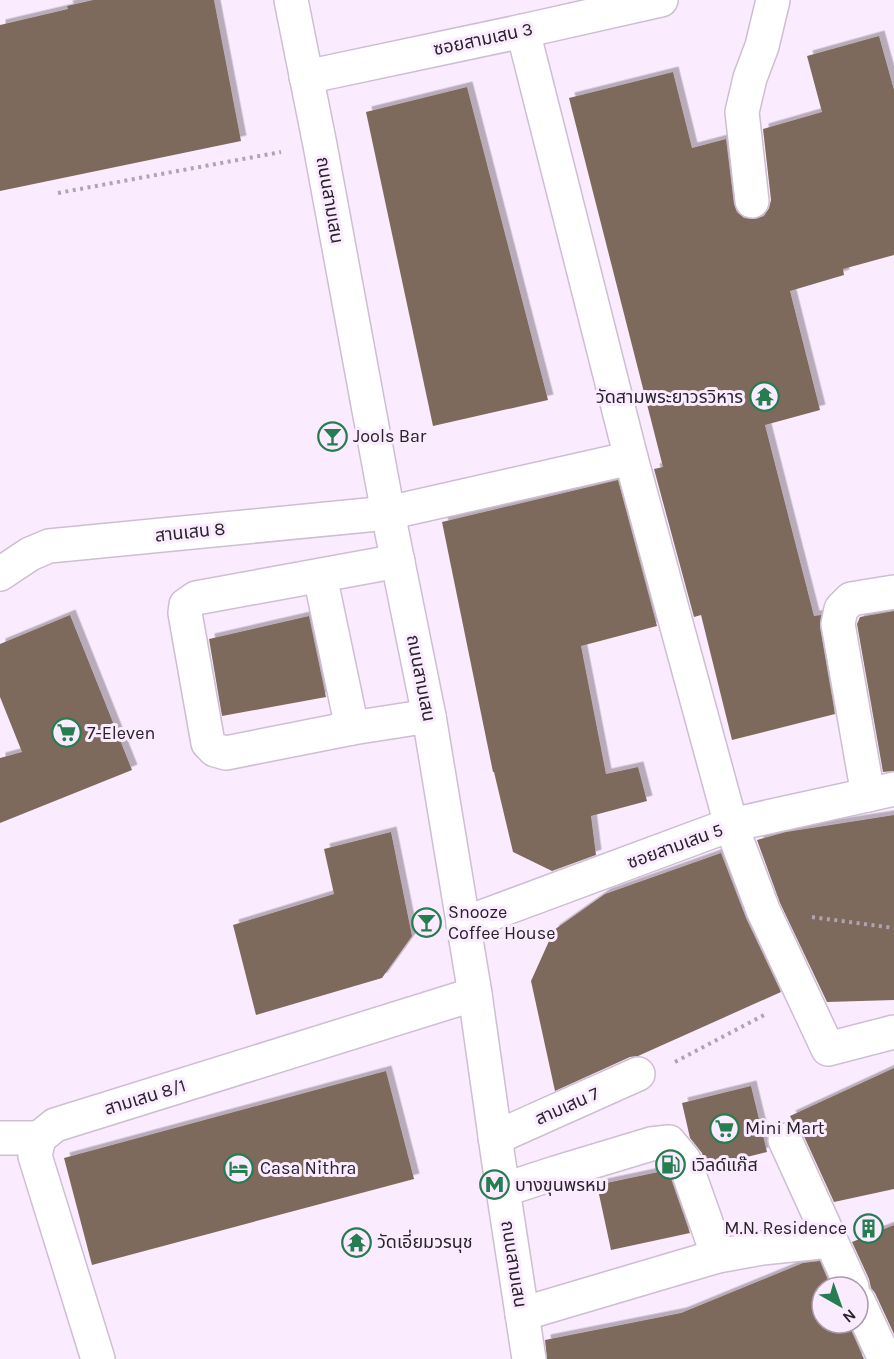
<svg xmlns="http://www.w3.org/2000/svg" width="894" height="1359" font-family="Karla,'Noto Sans Thai',sans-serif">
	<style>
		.building { fill: #7e6b5d; filter: url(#shadow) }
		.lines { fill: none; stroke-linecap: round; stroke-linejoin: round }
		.minor-casing { stroke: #cebed2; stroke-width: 36 }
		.major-casing { stroke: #cebed2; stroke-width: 36 }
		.path { stroke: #b0a3b3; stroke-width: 4; stroke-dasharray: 3 4.5; stroke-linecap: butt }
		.minor { stroke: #fff; stroke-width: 33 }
		.major { stroke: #fff; stroke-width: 33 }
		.labels { text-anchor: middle; stroke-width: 6; stroke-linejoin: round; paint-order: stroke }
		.street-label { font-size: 18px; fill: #29232b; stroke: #fbebff }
		.poi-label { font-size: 18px; fill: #29232b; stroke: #fbebff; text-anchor: start }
	</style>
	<defs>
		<filter id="shadow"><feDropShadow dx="5.5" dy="-5.5" stdDeviation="0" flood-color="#0004"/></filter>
	</defs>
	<rect width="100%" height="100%" fill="#fbebff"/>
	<g class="building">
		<polygon points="93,0 214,0 241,141 0,191 0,25 68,9 67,6"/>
		<polygon points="879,36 894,90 894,255 843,269 844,275 790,291 820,410 765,425 814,616 821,615 820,627 835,714 732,740 701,615 694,617 654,469 663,467 569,98 673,72 692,148 726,139 734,204 737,212 744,218 755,219 764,216 769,208 771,200 763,129 822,112 807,56"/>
		<polygon points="467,87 548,400 433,426 366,112"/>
		<polygon points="618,480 657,626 581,646 606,774 638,767 647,801 591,816 596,855 552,871 513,852 494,772 493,772 442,522"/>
		<polygon points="894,611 894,771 883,772 857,624 860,617"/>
		<polygon points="70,615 132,770 0,823 0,758 22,752 0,697 0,644"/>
		<polygon points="309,616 326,697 222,716 209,639"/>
		<polygon points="894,815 894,1000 827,1002 780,903 757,840 786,832"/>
		<polygon points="391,832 412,936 382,978 256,1015 233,925 334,894 324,849"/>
		<polygon points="721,853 746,918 781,992 638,1056 630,1057 555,1091 531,981 554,930 605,894"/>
		<polygon points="894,1068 894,1189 834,1202 802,1132 794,1124 790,1116"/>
		<polygon points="386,1071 414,1179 92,1265 64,1158"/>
		<polygon points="751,1086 767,1152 706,1167 702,1153 690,1138 682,1103"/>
		<polygon points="668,1170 690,1233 611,1250 597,1185"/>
		<polygon points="894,1225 894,1334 875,1293 871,1288 869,1279 852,1242"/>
		<polygon points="820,1261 831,1287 822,1287 822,1323 848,1323 864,1359 547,1359 545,1340 681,1313 803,1263"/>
	</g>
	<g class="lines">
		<defs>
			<g id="minor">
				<polyline points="523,31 631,458 731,825 763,910 828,1049 894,1032"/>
				<polyline points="306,77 523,31 661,0"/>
				<polyline points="752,201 742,112 750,78 762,46 773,0"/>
				<polyline points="398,561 196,598 186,605 185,613 208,743 215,750 226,753 352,728 429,716"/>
				<polyline points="0,574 30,554 49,546 388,513 631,458"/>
				<polyline points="320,576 352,728"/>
				<polyline points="868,795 838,624 841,609 851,599 894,592"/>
				<polyline points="463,924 727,826 894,789"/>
				<polyline points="0,1138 39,1138"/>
				<polyline points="495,1138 638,1074"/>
				<polyline points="785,1140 852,1287"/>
				<polyline points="503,1190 555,1173 651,1144 669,1142 684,1160 718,1256"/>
				<polyline points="858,1301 885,1359"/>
				<polyline points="522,1314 718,1256 762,1248 830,1241"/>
				<polyline points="98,1359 35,1156 39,1138 55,1125 475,994"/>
			</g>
			<polyline id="major" points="291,0 320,145 388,513 429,716 475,994 498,1157 529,1359"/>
		</defs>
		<use href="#minor" class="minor-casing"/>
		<use href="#major" class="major-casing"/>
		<g class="path">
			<polyline points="58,193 281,152"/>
			<polyline points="812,917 894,928"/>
			<polyline points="675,1062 766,1014"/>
		</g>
		<use href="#minor" class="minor"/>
		<use href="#major" class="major"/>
	</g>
	<defs>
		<symbol id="temple-ring" viewBox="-11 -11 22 22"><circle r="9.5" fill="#fbebff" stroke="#257d50" stroke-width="1.5"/><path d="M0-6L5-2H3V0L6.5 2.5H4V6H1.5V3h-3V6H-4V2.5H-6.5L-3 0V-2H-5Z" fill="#257d50"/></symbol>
		<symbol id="bar-ring" viewBox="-11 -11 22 22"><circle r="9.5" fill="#fbebff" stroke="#257d50" stroke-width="1.5"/><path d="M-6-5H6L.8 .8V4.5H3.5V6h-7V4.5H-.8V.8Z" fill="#257d50"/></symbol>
		<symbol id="supermarket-ring" viewBox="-11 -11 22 22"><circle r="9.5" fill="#fbebff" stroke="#257d50" stroke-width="1.5"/><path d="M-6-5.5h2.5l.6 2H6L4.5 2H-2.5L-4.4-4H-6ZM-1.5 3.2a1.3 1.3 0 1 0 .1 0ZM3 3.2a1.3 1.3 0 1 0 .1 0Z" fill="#257d50"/></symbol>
		<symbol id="fuel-ring" viewBox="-11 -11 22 22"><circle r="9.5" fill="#fbebff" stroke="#257d50" stroke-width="1.5"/><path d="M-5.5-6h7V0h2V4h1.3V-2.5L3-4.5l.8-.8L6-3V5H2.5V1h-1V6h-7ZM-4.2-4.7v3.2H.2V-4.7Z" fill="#257d50"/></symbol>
		<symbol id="hotel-ring" viewBox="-11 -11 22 22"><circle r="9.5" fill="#fbebff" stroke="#257d50" stroke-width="1.5"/><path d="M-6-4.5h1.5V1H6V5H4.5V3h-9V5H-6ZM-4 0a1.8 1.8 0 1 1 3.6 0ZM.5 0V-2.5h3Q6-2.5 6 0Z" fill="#257d50"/></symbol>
		<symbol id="metro-ring" viewBox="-11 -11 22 22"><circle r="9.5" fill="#fbebff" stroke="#257d50" stroke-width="1.5"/><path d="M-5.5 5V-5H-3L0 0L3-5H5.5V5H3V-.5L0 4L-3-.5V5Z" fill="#257d50"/></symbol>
		<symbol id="building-ring" viewBox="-11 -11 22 22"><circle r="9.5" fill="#fbebff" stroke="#257d50" stroke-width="1.5"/><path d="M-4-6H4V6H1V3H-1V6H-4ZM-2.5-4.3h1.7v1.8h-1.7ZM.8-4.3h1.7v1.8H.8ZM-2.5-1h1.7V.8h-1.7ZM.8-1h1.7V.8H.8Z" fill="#257d50"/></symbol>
	</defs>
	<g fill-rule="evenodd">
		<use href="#temple-ring" x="748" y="380" width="33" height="33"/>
		<use href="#bar-ring" x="316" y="420" width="33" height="33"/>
		<use href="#supermarket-ring" x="50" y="716" width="33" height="33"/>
		<use href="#bar-ring" x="410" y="906" width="33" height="33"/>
		<use href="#supermarket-ring" x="708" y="1112" width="33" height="33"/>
		<use href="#fuel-ring" x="654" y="1148" width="33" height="33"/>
		<use href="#hotel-ring" x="222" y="1152" width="33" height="33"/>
		<use href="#metro-ring" x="478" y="1168" width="33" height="33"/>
		<use href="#building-ring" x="852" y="1212" width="33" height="33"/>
		<use href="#temple-ring" x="340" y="1226" width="33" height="33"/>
	</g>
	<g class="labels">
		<g class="street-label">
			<text transform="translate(483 39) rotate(-12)" y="6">ซอยสามเสน 3</text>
			<text transform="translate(330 200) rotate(80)" y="6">ถนนสามเสน</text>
			<text transform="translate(190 532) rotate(-6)" y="6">สานเสน 8</text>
			<text transform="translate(421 678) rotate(79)" y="6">ถนนสามเสน</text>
			<text transform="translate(675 846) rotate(-20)" y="6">ซอยสามเสน 5</text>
			<text transform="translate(145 1097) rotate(-17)" y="6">สามเสน 8/1</text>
			<text transform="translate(567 1106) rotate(-24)" y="6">สามเสน 7</text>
			<text transform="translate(514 1264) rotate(81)" y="6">ถนนสามเสน</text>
		</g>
		<g class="poi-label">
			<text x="743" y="403" text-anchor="end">วัดสามพระยาวรวิหาร</text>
			<text x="353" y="442">Jools Bar</text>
			<text x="87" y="739">7-Eleven</text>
			<text x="448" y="918">Snooze<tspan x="448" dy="21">Coffee House</tspan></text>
			<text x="745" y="1134">Mini Mart</text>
			<text x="691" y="1171">เวิลด์แก๊ส</text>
			<text x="260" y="1174">Casa Nithra</text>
			<text x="515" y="1191">บางขุนพรหม</text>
			<text x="847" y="1234" text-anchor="end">M.N. Residence</text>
			<text x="377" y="1248">วัดเอี่ยมวรนุช</text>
		</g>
	</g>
	<g transform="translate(840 1305) rotate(140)"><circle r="28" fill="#fbebff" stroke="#a79baa" stroke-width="1.5"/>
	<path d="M0-4.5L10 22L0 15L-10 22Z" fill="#257d50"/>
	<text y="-9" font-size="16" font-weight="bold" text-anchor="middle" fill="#29232b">N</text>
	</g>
</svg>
